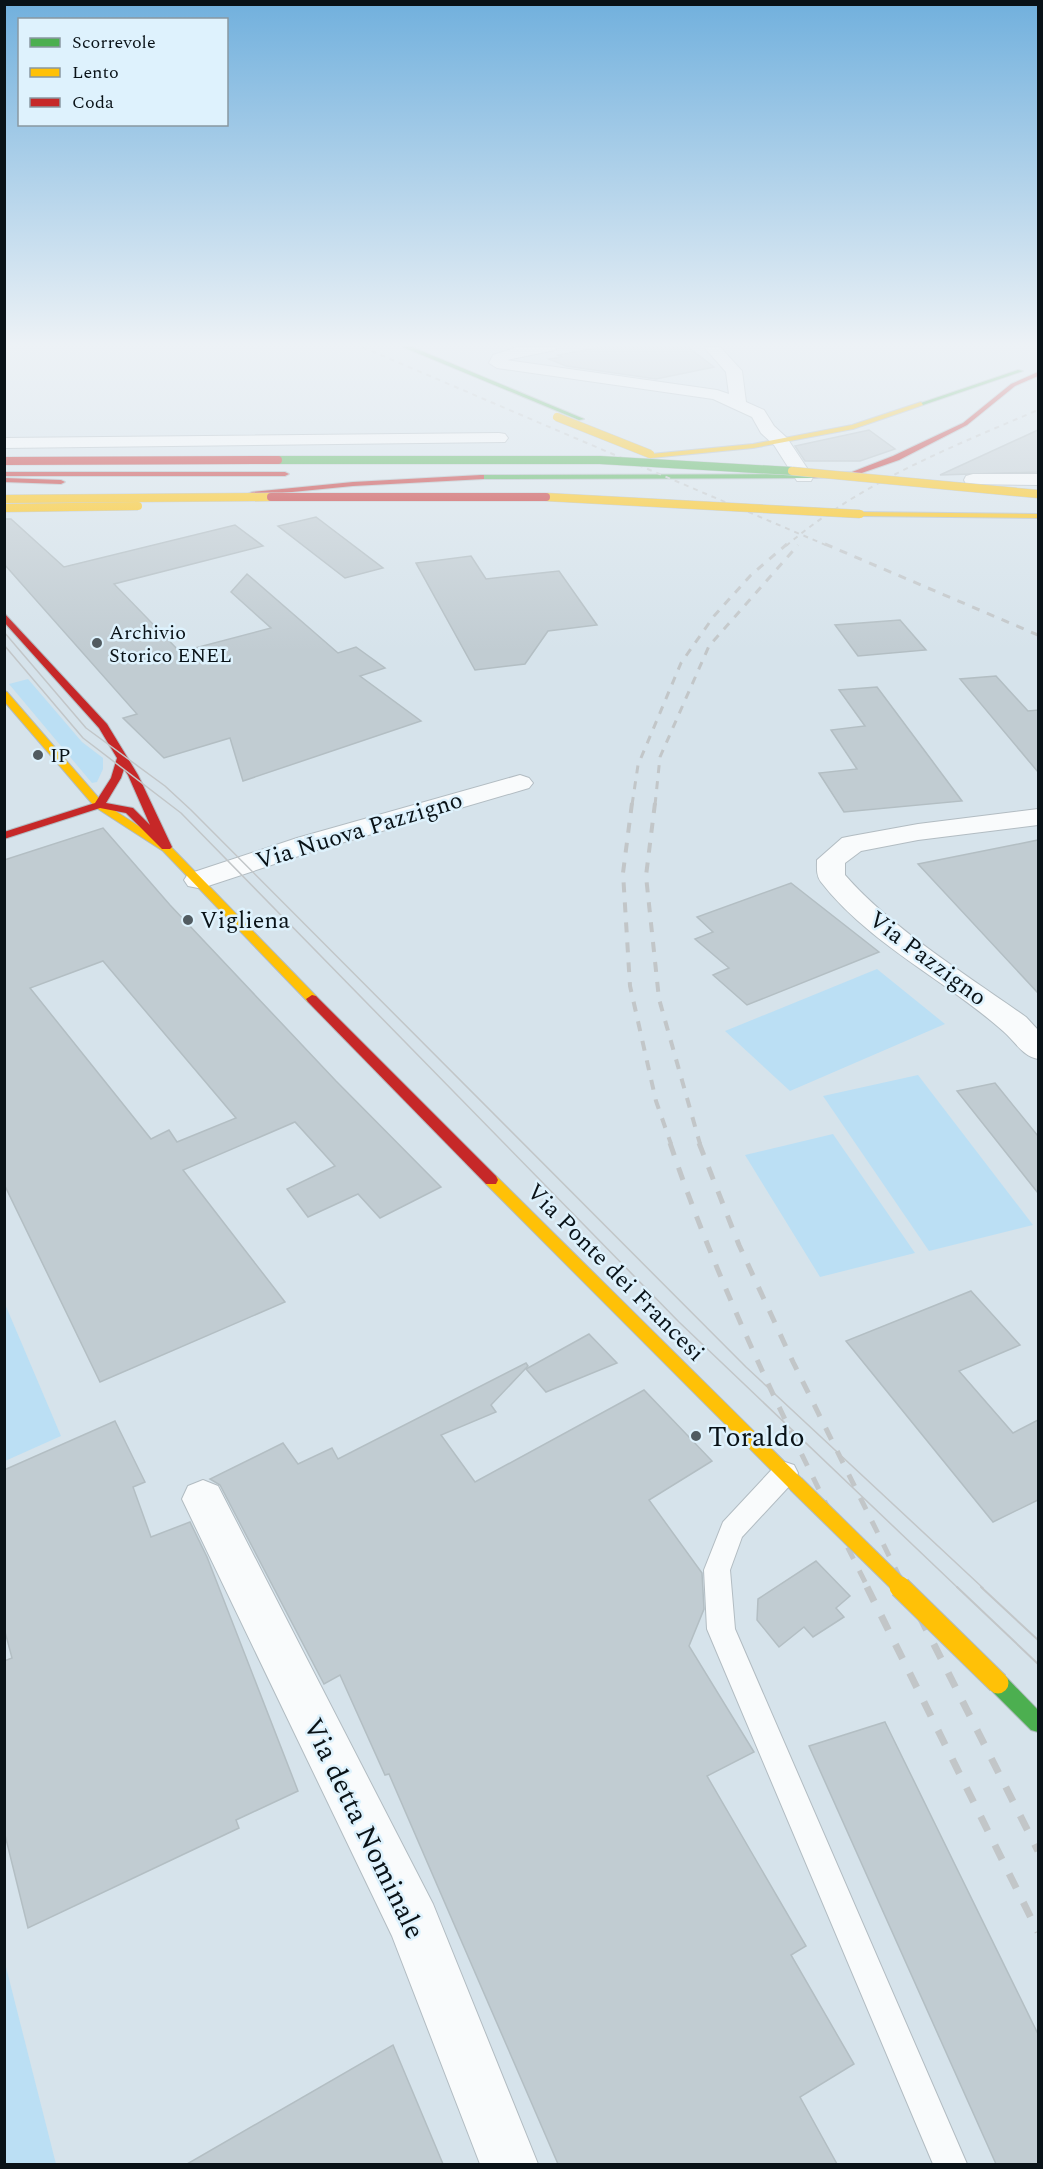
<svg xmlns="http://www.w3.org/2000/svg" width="1043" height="2169" font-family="Spectral,serif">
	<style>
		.green { fill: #bbdff4 }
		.building { fill: #c1ccd2; stroke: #b3bec3; stroke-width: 1.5; fill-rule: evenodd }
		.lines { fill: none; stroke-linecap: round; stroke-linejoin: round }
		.lane-casing { stroke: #b2bcc2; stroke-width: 2 }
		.street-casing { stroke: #b2bcc2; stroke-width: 2 }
		.fast-casing { stroke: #b2bcc2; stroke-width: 2 }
		.slow-casing { stroke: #b2bcc2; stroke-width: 2 }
		.jam-casing { stroke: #b2bcc2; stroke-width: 2 }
		.lane { fill: #f9fbfc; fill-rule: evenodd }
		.street { fill: #f9fbfc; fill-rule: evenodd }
		.fast { fill: #4caf50; fill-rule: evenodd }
		.slow { fill: #ffc107; fill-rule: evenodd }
		.jam { fill: #c62828; fill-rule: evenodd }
		.tram-far1 { stroke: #c2c6c8; stroke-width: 1.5 }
		.tram { stroke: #c2c6c8; stroke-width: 2 }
		.rail-far4 { stroke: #c2c6c8; stroke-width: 2; stroke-dasharray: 5 5; stroke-linecap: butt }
		.rail-far3 { stroke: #c2c6c8; stroke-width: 3; stroke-dasharray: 8 8; stroke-linecap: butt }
		.rail-far2 { stroke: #c2c6c8; stroke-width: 4; stroke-dasharray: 10 10; stroke-linecap: butt }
		.rail-far1 { stroke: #c2c6c8; stroke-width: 5; stroke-dasharray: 13 13; stroke-linecap: butt }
		.rail { stroke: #c2c6c8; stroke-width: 7; stroke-dasharray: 16 16; stroke-linecap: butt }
		.fast-bridge-casing { stroke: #b2bcc2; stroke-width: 9; stroke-linecap: butt }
		.slow-bridge-far2-casing { stroke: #b2bcc2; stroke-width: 9; stroke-linecap: butt }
		.slow-bridge-far1-casing { stroke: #b2bcc2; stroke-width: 18; stroke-linecap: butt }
		.slow-bridge-casing { stroke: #b2bcc2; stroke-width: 23; stroke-linecap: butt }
		.jam-bridge-casing { stroke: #b2bcc2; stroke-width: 9; stroke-linecap: butt }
		.fast-bridge { stroke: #4caf50; stroke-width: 8 }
		.slow-bridge-far2 { stroke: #ffc107; stroke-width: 8 }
		.slow-bridge-far1 { stroke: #ffc107; stroke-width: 16 }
		.slow-bridge { stroke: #ffc107; stroke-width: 21 }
		.jam-bridge { stroke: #c62828; stroke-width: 8 }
		.poi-dot { fill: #515b61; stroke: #def2fd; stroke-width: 2 }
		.labels { text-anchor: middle; stroke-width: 5; stroke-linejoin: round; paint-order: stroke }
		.far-poi-label { font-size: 20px; fill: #091217; stroke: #def2fd; text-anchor: start }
		.street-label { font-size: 24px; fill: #091217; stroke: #def2fd }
		.poi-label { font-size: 24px; fill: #091217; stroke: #def2fd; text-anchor: start }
		.near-poi-label { font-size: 28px; fill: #091217; stroke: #def2fd; text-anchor: start }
		.near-street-label { font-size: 28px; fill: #091217; stroke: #def2fd }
	</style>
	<rect width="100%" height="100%" fill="#d6e3eb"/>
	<g class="green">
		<polygon points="28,679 82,742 103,758 103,769 97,782 92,783 9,684"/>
		<polygon points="877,969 945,1024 790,1091 725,1031"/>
		<polygon points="918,1075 1033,1225 929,1251 823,1096"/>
		<polygon points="833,1134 915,1253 820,1277 745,1155"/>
		<polygon points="5,1304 61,1436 5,1461 4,1461"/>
		<polygon points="4,1963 5,1963 56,2164 5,2164"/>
	</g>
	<g class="building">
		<polygon points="601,347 688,347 714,367 656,379 566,366 549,359 562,357 558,355"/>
		<polygon points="869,430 895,449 860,461 805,461 795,446"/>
		<polygon points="1038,430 1038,472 940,475"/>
		<polygon points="316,517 383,568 345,578 278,526"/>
		<polygon points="4,519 11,519 64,567 235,525 263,546 114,584 180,652 271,628 231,592 247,574 338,653 356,647 385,668 360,676 421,721 243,781 230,738 164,758 123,718 137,714 4,564"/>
		<polygon points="471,556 486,579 559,571 597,625 548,631 525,664 475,670 416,563"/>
		<polygon points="900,620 926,650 858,656 835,625"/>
		<polygon points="996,676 1028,711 1038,710 1038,772 960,679"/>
		<polygon points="877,687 933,762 962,801 844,812 819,773 857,769 831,730 865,726 839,690"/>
		<path d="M103,828L170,905L336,1081L441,1187L380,1218L358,1194L308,1217L287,1189L335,1166L295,1122L183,1170L285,1302L100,1382L4,1184V860ZM103,961L236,1118L177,1142L169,1130L151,1139L30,988Z"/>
		<polygon points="1038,840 1038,993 918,864"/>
		<polygon points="791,883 879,952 747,1005 713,975 729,968 695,939 713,932 697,917"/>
		<polygon points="995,1083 1038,1136 1038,1193 957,1091"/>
		<polygon points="971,1291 1020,1345 959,1371 1013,1433 1038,1420 1038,1500 993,1522 846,1341"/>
		<polygon points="589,1334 617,1363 546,1392 526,1369"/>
		<polygon points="526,1363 528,1366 491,1405 496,1412 441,1435 475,1482 644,1390 712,1461 649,1500 702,1573 704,1609 689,1646 754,1752 707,1776 806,1946 791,1955 854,2064 800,2097 837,2164 558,2164 389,1774 385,1775 340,1675 324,1684 220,1485 210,1479 283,1443 298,1464 332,1448 338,1459"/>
		<polygon points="115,1421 145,1482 133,1487 151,1537 190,1522 207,1557 298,1791 236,1820 239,1828 28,1928 4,1831 4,1661 12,1658 4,1628 4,1470"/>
		<polygon points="816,1561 850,1596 836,1608 844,1617 813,1637 804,1627 779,1647 757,1620 758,1599"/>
		<polygon points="885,1722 1038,2034 1038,2164 996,2164 809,1746"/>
		<polygon points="393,2045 443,2164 187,2164"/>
	</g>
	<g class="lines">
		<defs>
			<polygon id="lane" points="785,1462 794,1465 798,1473 794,1481 742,1537 730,1570 735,1629 967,2164 933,2164 707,1629 704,1570 723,1522 776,1465"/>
			<g id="street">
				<polygon points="518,347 558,347 555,350 507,360 717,390 729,394 726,372 704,347 720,347 742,371 746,402 764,410 774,426 787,438 813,477 811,481 797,481 774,445 761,433 752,417 713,399 497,368 489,363 493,355"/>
				<polygon points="499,433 505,434 508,438 505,442 4,448 4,438"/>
				<polygon points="973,474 1038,474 1038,485 966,484 964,480 966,476"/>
				<polygon points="520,775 529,778 533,783 529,788 317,850 208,886 198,888 188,886 184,880 188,874 297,838"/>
				<path d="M1038,809V825L918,840L861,851L845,863V875C891,928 968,976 1026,1017L1038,1030V1059C1021,1055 1016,1042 1003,1031C947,981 868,943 821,882C816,875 817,868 817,860L842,838L852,836L918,824Z"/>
				<polygon points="203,1480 218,1486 433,1904 538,2164 480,2164 392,1936 182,1499 188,1486"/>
			</g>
			<g id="fast">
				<polygon points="403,347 412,347 584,419 579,420"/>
				<polygon points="1018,370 1023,371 923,405 918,404"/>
				<polygon points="814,474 818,476 817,478 481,479 477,477 481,475"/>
				<polygon points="998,1674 1005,1676 1038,1710 1038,1732 1031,1730 991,1690 988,1683 991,1676"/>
			</g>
			<g id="slow">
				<polygon points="921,402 923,405 853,429 753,448 651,458 647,456 651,454 753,444 852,425"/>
				<polygon points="857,512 1038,514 1038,518 860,516 857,516"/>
				<polygon points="4,691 7,692 103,803 171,847 316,996 318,999 316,1002 308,1002 163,851 95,807 4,701"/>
				<polygon points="491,1175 496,1176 802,1479 805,1484 802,1489 796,1492 790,1489 486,1184 484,1180 486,1176"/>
			</g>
			<g id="jam">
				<polygon points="1038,372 1038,376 1015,386 967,425 899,460 853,476 814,478 810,476 814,474 852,472 893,456 963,423 1011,384"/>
				<polygon points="4,472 285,472 289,474 285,476 4,476"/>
				<polygon points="481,475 484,475 484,479 353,486 252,496 248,494 252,492 353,482"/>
				<polygon points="4,478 61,480 65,482 61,484 4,482"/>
				<path d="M4,613L107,724L138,775L172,847L170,849H162L126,813L100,808L4,839V832L95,803L111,778L117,758L99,728L4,622ZM124,769L128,775L150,825L133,808L106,803L121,778Z"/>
				<polygon points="312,995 316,996 496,1176 498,1180 496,1184 486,1184 308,1002 306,999"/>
			</g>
		</defs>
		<use href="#lane" class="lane-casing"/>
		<use href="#street" class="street-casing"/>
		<use href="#fast" class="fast-casing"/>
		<use href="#slow" class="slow-casing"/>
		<use href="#jam" class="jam-casing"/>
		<use href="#lane" class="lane"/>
		<use href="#street" class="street"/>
		<use href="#fast" class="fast"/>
		<use href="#slow" class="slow"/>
		<use href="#jam" class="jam"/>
		<g class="tram-far1">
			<polyline points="4,632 86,728 165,786 191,810 746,1367 983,1588"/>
			<polyline points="4,645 83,738 181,813 679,1322 958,1588"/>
		</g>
		<g class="tram">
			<polyline points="957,1587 1038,1664"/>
			<polyline points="981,1587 1038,1640"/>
		</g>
		<g class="rail-far4">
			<polyline points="362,347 828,546"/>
			<path d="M786,546C858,484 951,447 1038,410"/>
		</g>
		<g class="rail-far3">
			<polyline points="825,544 1038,635"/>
			<polyline points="632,805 638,765 681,663 714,616 751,575 787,544"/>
			<polyline points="655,805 660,757 709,646 798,545"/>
		</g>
		<g class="rail-far2">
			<polyline points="632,803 623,873 630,986 656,1101 671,1144"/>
			<polyline points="655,803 646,876 659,999 700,1144"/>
		</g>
		<g class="rail-far1">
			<path d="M670,1143C722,1297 795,1442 868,1588"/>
			<polyline points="699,1143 739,1245 793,1362 905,1588"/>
		</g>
		<g class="rail">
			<polyline points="867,1587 1038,1932"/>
			<polyline points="905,1587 1038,1851"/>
		</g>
		<defs>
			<polyline id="fast-bridge" points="278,460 600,460 792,471"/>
			<g id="slow-bridge-far2">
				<polyline points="557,417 650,454"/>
				<polyline points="792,471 1038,494"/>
				<polyline points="546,497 860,514"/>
				<polyline points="4,499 271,497"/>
				<polyline points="4,508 138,506"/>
			</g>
			<polyline id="slow-bridge-far1" points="796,1484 902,1588"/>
			<polyline id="slow-bridge" points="900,1587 998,1683"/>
			<g id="jam-bridge">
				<polyline points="4,461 278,460"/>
				<polyline points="271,497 546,497"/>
			</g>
		</defs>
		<use href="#fast-bridge" class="fast-bridge-casing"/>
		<use href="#slow-bridge-far2" class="slow-bridge-far2-casing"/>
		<use href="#slow-bridge-far1" class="slow-bridge-far1-casing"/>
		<use href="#slow-bridge" class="slow-bridge-casing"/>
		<use href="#jam-bridge" class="jam-bridge-casing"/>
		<use href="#fast-bridge" class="fast-bridge"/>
		<use href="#slow-bridge-far2" class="slow-bridge-far2"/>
		<use href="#slow-bridge-far1" class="slow-bridge-far1"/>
		<use href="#slow-bridge" class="slow-bridge"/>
		<use href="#jam-bridge" class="jam-bridge"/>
	</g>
	<linearGradient id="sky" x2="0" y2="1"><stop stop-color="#71b0dd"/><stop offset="0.53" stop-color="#edf2f6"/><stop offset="1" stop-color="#edf2f6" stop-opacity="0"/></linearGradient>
	<rect width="1043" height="651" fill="url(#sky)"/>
	<g class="poi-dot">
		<circle cx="97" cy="643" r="6"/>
		<circle cx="38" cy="755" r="6"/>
		<circle cx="188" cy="920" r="6"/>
		<circle cx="696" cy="1436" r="6"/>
	</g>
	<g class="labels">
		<g class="far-poi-label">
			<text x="109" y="639">Archivio<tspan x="109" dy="23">Storico ENEL</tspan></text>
			<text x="50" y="762">IP</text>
		</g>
		<g class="street-label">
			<text transform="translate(359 830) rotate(-17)" y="8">Via Nuova Pazzigno</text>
			<text transform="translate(928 958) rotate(37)" y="8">Via Pazzigno</text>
			<text transform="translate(616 1272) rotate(45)" y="8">Via Ponte dei Francesi</text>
		</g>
		<g class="poi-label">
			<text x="200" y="928">Vigliena</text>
		</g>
		<g class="near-poi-label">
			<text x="708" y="1446">Toraldo</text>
		</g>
		<g class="near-street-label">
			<text transform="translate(365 1828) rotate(64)" y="10">Via detta Nominale</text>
		</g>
	</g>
	<rect width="1043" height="2169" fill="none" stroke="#091217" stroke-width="12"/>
	<rect x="18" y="18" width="210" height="108" fill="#def2fd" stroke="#8998a1" stroke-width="1.5"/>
	<rect x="30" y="38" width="30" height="9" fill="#4caf50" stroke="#8998a1" stroke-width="1.5"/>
	<text x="72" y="48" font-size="18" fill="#091217">Scorrevole</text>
	<rect x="30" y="68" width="30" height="9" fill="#ffc107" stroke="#8998a1" stroke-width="1.5"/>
	<text x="72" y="78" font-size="18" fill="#091217">Lento</text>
	<rect x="30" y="98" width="30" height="9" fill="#c62828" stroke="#8998a1" stroke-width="1.5"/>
	<text x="72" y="108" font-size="18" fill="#091217">Coda</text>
</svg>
